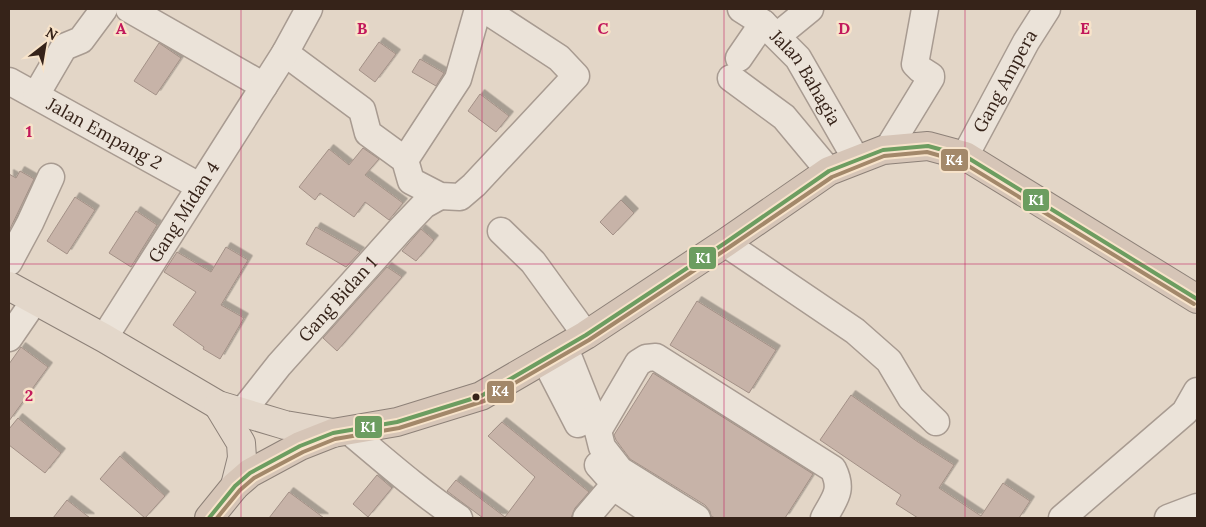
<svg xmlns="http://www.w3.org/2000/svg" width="1206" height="527" font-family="Lora,serif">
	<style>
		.building { fill: #c7b3a8; stroke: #a39187; filter: url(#shadow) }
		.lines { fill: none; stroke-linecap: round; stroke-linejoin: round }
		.minor-casing { stroke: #a89b91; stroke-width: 29 }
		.major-casing { stroke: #8d8178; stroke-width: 30 }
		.highway-casing { stroke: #8d8178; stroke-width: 30 }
		.minor { stroke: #ebe3d9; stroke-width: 26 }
		.major { stroke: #e3d7ca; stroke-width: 28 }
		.highway { stroke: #d6c5b7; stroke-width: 28 }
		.bus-1-casing { stroke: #f7e3ca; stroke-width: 8 }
		.bus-2-casing { stroke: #f7e3ca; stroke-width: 8 }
		.bus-1 { stroke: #6c9d60; stroke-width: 4 }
		.bus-2 { stroke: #a3886a; stroke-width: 4 }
		.grid { fill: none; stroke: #c2185b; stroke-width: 1; stroke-opacity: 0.55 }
		.bus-dot { fill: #362319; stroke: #f7e3ca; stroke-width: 2 }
		.labels { text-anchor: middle; stroke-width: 5; stroke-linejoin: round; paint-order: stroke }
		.street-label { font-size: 18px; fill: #362319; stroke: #f7e3ca }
		.grid-label { font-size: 16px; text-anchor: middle; font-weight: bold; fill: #c2185b; stroke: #f7e3ca; stroke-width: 5; stroke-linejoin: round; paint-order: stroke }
		.line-badge { stroke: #f7e3ca; stroke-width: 2 }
		.badge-label { font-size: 14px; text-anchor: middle; font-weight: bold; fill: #fff }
	</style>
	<defs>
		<filter id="shadow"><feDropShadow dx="4.5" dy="-4.5" stdDeviation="0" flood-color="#0004"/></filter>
	</defs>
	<rect width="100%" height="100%" fill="#e3d6c7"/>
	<g class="building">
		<polygon points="379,42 396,54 375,82 359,70"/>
		<polygon points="159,43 181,58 156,95 134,81"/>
		<polygon points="420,59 444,73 436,86 412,72"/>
		<polygon points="480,94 509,116 496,132 468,111"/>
		<polygon points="363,148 379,159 365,175 403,203 389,220 365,202 354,217 320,193 315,200 299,187 329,149 349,165"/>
		<polygon points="20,171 34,179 9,231 9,174 16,178"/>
		<polygon points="75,197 95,210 67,254 47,241"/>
		<polygon points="621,200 634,213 613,235 600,222"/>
		<polygon points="136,211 157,225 131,267 109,253"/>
		<polygon points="316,227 332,236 360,252 346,267 306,244"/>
		<polygon points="421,229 434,240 416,261 402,251"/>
		<polygon points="226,247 248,260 221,305 244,318 220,359 203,349 204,347 173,325 196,292 164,272 177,252 211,272"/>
		<polygon points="387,267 402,277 337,351 323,338"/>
		<polygon points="697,301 776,350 749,393 670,345"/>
		<polygon points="21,347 48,367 9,421 9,364"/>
		<polygon points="653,373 813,474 785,518 715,518 711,516 710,511 705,505 630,459 616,440 614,435"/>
		<polygon points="851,395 918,442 954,465 939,488 981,516 1003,483 1030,501 1019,518 918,518 896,504 901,495 820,440"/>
		<polygon points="18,418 61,453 45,473 9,445 9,429"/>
		<polygon points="502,422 589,492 575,508 571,518 483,518 447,491 456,480 505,517 535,477 488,436"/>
		<polygon points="120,456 165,496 145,518 100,479"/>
		<polygon points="377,475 392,488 368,517 353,504"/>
		<polygon points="289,492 324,518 269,518"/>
		<polygon points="67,500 90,518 53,518"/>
	</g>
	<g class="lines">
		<defs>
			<g id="minor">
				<polyline points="129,9 264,86"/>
				<path id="s1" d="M741,9L763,23L798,58L856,159"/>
				<polyline points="777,36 810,9"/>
				<polyline points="285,53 362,110 368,133 405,160 411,181 440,196 460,197 474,185 576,76 559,58 484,9"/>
				<polyline points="739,58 763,23"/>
				<polyline points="731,78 784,117 829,171"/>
				<path id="s2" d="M9,81L199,186"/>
				<polyline points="36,95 64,47 81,40 104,9"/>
				<polyline points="887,150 931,78 931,76 920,69 915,64 925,9"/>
				<path id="s3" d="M965,156L1026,42L1047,9"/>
				<polyline points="405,160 458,79 478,9"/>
				<polyline points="501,231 533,262 586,335"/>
				<polyline points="725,243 855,331 889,361 911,398 936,422"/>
				<polyline points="9,262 30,223 51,177"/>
				<polyline points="9,338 35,300"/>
				<path id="s4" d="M104,338L285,53L309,9"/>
				<polyline points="565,348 598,431 602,447 620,470 697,518"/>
				<polyline points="545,360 578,424"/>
				<path id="s5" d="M242,412L279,365L401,229L424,205L440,196"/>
				<path d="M349,431C385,461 420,492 459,518"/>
				<path d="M598,431L638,363L646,358L656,357L833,469C844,491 834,499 824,518"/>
				<polyline points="598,465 624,494 660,518"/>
				<polyline points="586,518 615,484"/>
				<polyline points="1062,518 1185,412 1197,391"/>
				<polyline points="1168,518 1197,507"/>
			</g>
			<g id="major">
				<polyline points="9,286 104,338 218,405 285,425 333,433"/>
				<polyline points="218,405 241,443 242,458 235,486"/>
			</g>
			<polyline id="highway" points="209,518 235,486 250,473 300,446 333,433 397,422 481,396 586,335 725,243 829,171 883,150 928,146 965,156 1197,299"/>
		</defs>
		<use href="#minor" class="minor-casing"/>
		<use href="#major" class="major-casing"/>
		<use href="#highway" class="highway-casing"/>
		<use href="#minor" class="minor"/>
		<use href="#major" class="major"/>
		<use href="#highway" class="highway"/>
		<defs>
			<polyline id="bus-1" points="209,518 235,486 250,473 300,446 333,433 397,422 481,396 586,335 725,243 829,171 883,150 928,146 965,156 1197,299"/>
			<polyline id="bus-2" points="217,518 240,490 254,478 303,452 335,439 399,428 484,401 589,340 728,248 832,177 884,156 927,152 962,162 1194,304"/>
		</defs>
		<use href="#bus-1" class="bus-1-casing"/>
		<use href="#bus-2" class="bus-2-casing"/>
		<use href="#bus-1" class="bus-1"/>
		<use href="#bus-2" class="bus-2"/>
	</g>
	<path class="grid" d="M241,9V518M482,9V518M724,9V518M965,9V518M9,264H1197"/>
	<circle class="bus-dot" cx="476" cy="397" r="4.5"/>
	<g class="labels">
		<g class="street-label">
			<text dy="6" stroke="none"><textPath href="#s1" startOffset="96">Jalan Bahagia</textPath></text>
			<text dy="6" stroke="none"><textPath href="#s3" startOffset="85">Gang Ampera</textPath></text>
			<text dy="6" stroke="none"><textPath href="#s2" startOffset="109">Jalan Empang 2</textPath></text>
			<text dy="6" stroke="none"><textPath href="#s4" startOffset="149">Gang Midan 4</textPath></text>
			<text dy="6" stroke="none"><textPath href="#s5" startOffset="148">Gang Bidan 1</textPath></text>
		</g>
	</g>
	<g class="grid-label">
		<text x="121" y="34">A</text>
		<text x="362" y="34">B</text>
		<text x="603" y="34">C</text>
		<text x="844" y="34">D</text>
		<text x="1085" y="34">E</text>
		<text x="29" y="137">1</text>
		<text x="29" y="401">2</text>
	</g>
	<g class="line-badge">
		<rect x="940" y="148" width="29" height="24" rx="5" fill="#a3886a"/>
		<rect x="1022" y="188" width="28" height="24" rx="5" fill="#6c9d60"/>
		<rect x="688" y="246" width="29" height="24" rx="5" fill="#6c9d60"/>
		<rect x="486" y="380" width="29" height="24" rx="5" fill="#a3886a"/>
		<rect x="354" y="415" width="29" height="24" rx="5" fill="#6c9d60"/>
	</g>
	<g class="badge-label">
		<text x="954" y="165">K4</text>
		<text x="1036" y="205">K1</text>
		<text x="703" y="263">K1</text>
		<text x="500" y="396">K4</text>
		<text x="368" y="432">K1</text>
	</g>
	<rect width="1206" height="527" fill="none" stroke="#362319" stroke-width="20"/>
	<g transform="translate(45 45) rotate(31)" stroke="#f7e3ca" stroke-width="4" paint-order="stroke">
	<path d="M0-4L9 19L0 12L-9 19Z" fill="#362319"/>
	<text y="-8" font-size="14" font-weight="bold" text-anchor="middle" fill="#362319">N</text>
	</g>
</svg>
